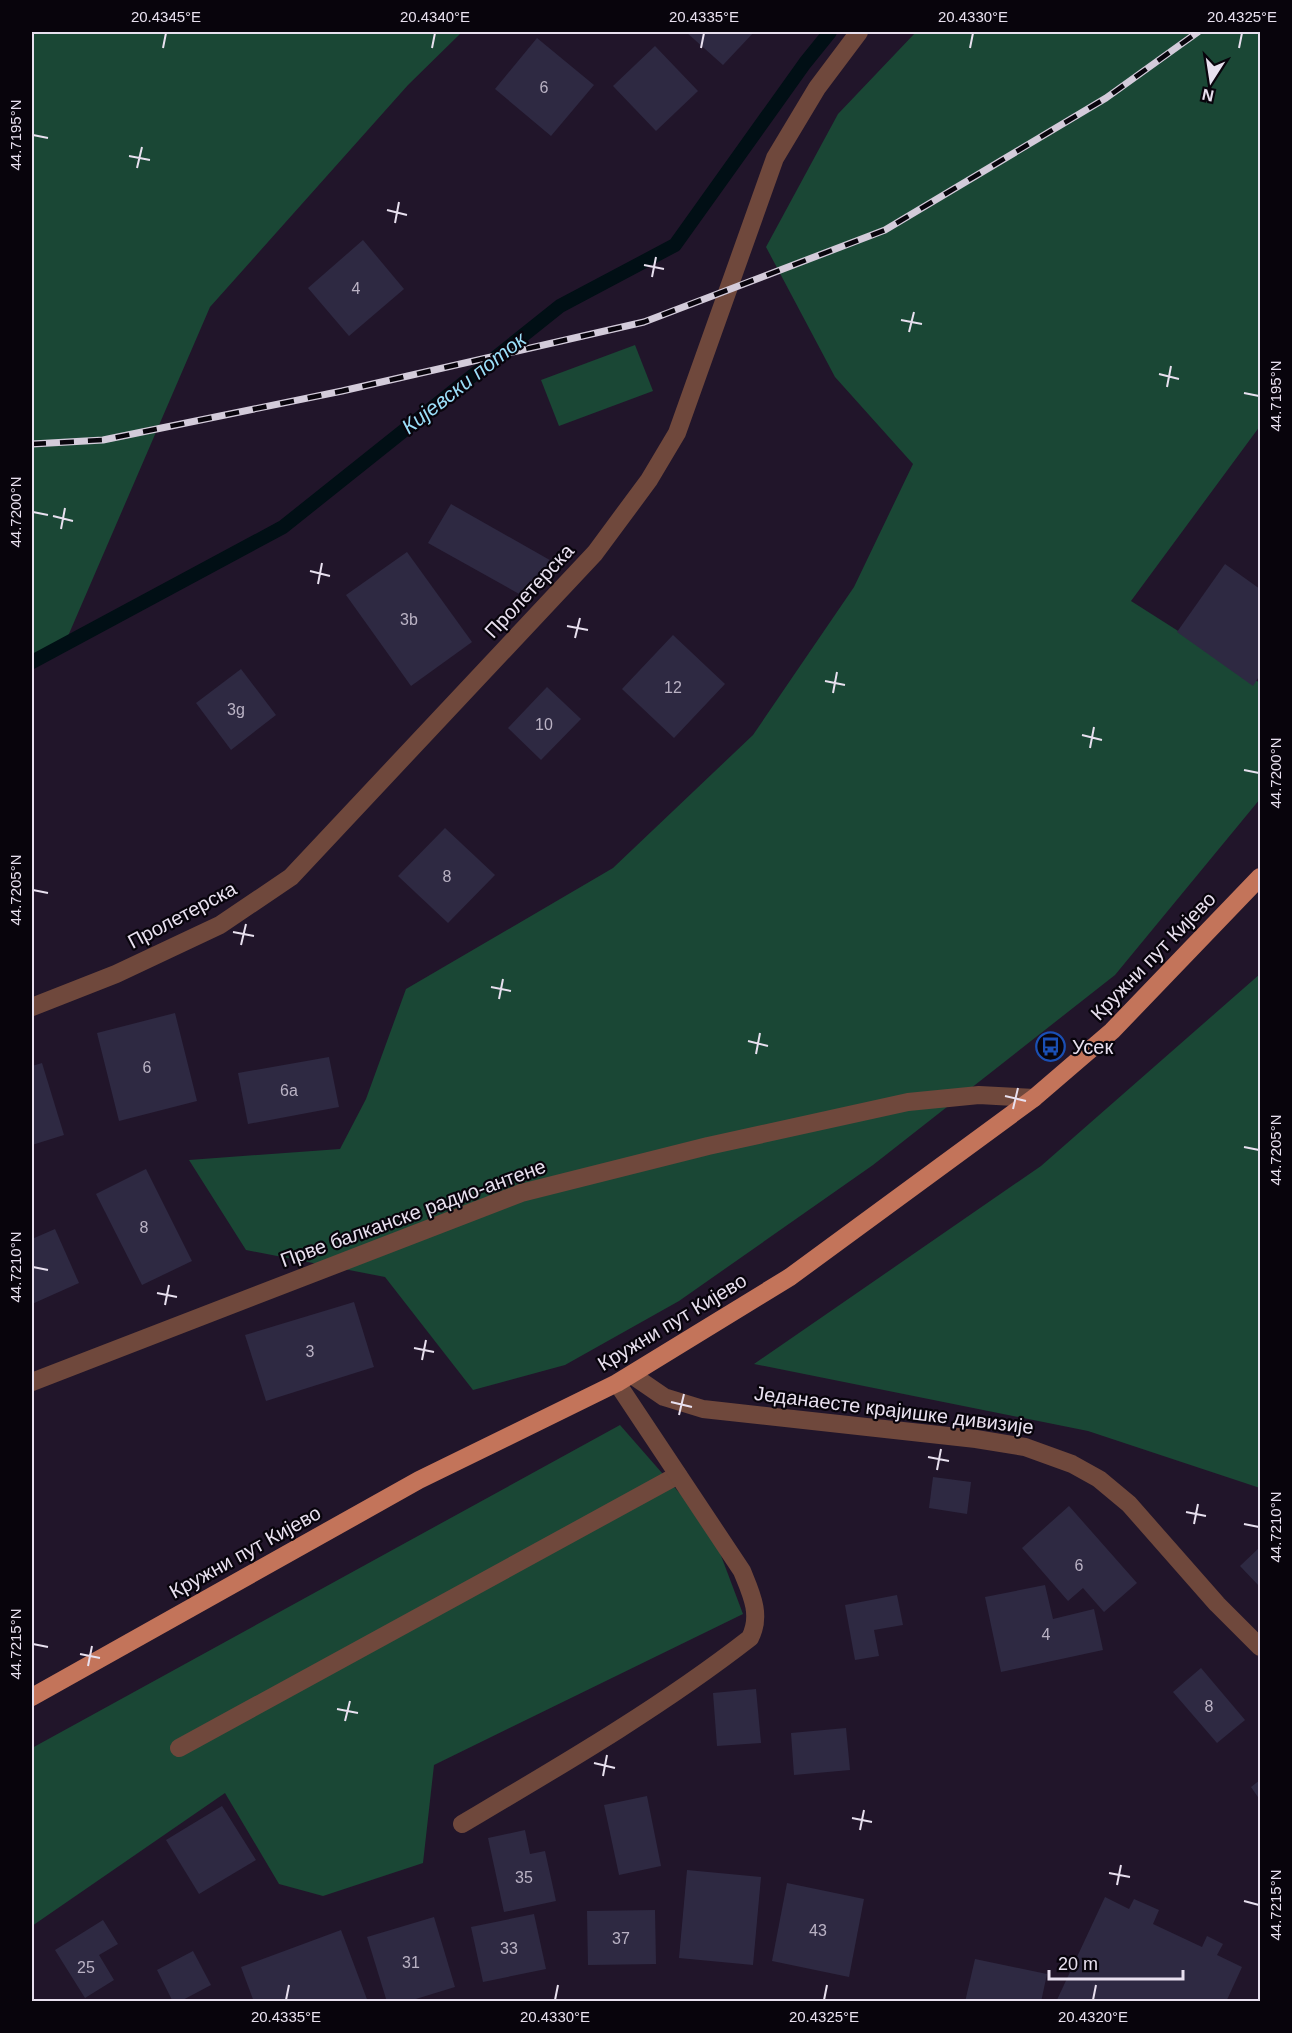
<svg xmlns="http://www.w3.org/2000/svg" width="1292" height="2033" font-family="Helvetica,sans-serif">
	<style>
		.green { fill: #1a4735 }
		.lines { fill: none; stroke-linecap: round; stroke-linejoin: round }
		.stream { stroke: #010f15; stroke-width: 14 }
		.building { fill: #2e2942 }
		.minor { stroke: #6f483c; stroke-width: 18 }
		.major { stroke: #c3745a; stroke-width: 18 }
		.rail-casing { stroke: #d3cbda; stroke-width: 7 }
		.rail { stroke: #08040c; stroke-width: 4.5; stroke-dasharray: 14; stroke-linecap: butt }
		.ticks { fill: none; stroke: #e8e0ef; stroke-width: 2 }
		.labels { text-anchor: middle; stroke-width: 4.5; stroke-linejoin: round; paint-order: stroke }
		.number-label { font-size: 16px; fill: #bab2c4 }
		.street-label { font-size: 20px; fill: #e8e0ef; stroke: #08040c }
		.poi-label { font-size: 20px; fill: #e8e0ef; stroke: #08040c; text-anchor: start }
		.water-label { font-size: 21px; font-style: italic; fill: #9bdff9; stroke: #08040c }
		.neatline { fill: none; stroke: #e8e0ef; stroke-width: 2 }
		.ticks-label { font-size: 15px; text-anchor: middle; fill: #e8e0ef }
	</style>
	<rect width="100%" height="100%" fill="#21152a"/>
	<g class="green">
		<polygon points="32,32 462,32 408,85 210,307 62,650 32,659"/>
		<polygon points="916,32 1260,32 1260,426 1131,601 1260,683 1260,799 1115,975 873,1165 679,1301 565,1365 473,1390 385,1277 246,1250 189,1160 340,1149 366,1099 406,989 613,868 753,735 854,587 913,464 835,377 766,247 838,114"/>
		<polygon points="635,345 653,391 559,426 541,380"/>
		<polygon points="1260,974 1260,1488 1088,1431 754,1364 1041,1166"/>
		<polygon points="620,1425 711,1529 743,1614 434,1765 423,1863 323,1896 279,1884 225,1793 32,1926 32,1748"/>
	</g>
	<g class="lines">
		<polyline class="stream" points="32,662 283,527 560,306 675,245 805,63 830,32"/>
	</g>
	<g class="building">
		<polygon points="686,32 754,32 723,65"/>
		<polygon points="537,38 594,85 551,136 495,89"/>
		<polygon points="655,46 698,91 656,131 613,86"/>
		<polygon points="363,240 404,289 349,336 308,288"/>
		<polygon points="451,504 555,563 521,595 428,543"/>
		<polygon points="407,552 472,642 411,686 346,595"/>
		<polygon points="1225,564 1260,589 1260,675 1253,686 1177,632"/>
		<polygon points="673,635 725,684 674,738 622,689"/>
		<polygon points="241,669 276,715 231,750 196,703"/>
		<polygon points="547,687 581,719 541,760 508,728"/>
		<polygon points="445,828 495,875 448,923 398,876"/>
		<polygon points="175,1013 197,1101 119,1121 97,1033"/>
		<polygon points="329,1057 339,1107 248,1124 238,1073"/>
		<polygon points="42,1063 64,1135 32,1145 32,1066"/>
		<polygon points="146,1169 192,1261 142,1285 96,1194"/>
		<polygon points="55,1229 79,1283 32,1304 32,1239"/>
		<polygon points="354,1302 374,1367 266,1401 245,1335"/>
		<polygon points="933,1477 971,1482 967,1514 929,1508"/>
		<polygon points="1069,1506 1137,1583 1104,1612 1083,1588 1068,1601 1022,1548"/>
		<polygon points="1260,1547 1260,1587 1240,1566"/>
		<polygon points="1045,1585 1053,1619 1094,1609 1103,1650 1001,1672 985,1597"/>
		<polygon points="897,1595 903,1625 874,1630 879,1656 855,1660 845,1605"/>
		<polygon points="1201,1668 1245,1720 1217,1743 1173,1692"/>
		<polygon points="756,1689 761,1743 717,1746 713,1693"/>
		<polygon points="846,1728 850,1770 794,1775 791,1733"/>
		<polygon points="1260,1780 1260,1800 1251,1787"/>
		<polygon points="647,1796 661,1866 619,1875 604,1805"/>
		<polygon points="222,1806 256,1860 199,1894 166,1840"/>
		<polygon points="525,1830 530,1854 545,1851 556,1901 504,1912 488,1838"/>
		<polygon points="687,1870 761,1877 753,1965 679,1958"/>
		<polygon points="787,1883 864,1899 849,1977 772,1961"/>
		<polygon points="1105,1897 1129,1909 1134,1899 1159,1910 1153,1924 1202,1947 1207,1936 1223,1944 1217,1955 1242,1967 1226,2002 1056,2002"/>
		<polygon points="655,1910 656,1964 588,1965 587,1911"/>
		<polygon points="534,1914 546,1969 483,1982 471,1927"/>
		<polygon points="434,1917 455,1987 406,2002 387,2002 367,1937"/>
		<polygon points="103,1920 118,1944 99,1955 114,1980 85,1998 55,1950"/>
		<polygon points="341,1930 368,2002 254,2002 241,1967"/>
		<polygon points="193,1951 211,1985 179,2002 173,2002 157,1970"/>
		<polygon points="975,1959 1047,1974 1041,2002 965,2002"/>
	</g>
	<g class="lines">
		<g class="minor">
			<polyline points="32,1007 116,974 220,925 291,877 595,553 649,480 677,433 775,158 817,88 859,32"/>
			<polyline points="632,1375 664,1397 703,1409 976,1439 1025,1447 1072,1464 1099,1479 1129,1504 1217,1604 1260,1647"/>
			<polyline points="32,1382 521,1193 708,1146 908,1102 979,1095 1034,1098"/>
			<polyline points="179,1748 678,1475"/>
			<path d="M462,1824C560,1766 660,1708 750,1638C762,1615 751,1593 742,1571L617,1383"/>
		</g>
		<polyline class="major" points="32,1697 419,1480 617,1383 790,1277 1034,1098 1112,1031 1260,877"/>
		<defs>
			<polyline id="rail" points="32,444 103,440 342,391 644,322 885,230 1106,98 1198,32"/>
		</defs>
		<use href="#rail" class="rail-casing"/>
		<use href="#rail" class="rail"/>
	</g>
	<path class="ticks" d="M163,48L166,33M432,48L435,33M701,48L704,33M970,48L973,33M1239,48L1242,33M33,135L48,138M129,156L150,160M137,168L142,147M387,210L407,215M395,223L399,202M644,265L664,269M652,277L656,257M901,320L922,324M909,332L914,312M1159,374L1179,379M1167,387L1171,366M1244,393L1259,396M33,512L48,515M53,516L73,521M61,529L65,508M310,571L330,576M318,584L322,563M567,626L588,630M575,638L580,618M825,681L845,685M833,693L837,672M1082,735L1102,740M1090,748L1094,727M1244,770L1259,773M33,890L48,893M233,932L254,936M241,945L246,924M491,987L511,991M499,999L503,979M748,1041L768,1046M756,1054L760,1033M1005,1096L1026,1101M1013,1109L1018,1088M1244,1147L1259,1150M33,1267L48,1270M157,1293L177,1297M165,1305L169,1285M414,1348L434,1352M422,1360L426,1340M671,1402L692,1407M679,1415L684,1394M928,1457L949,1461M937,1470L941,1449M1186,1512L1206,1516M1194,1524L1198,1504M1244,1524L1259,1527M33,1644L48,1647M80,1654L100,1658M88,1666L92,1646M337,1709L358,1713M345,1721L350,1701M594,1763L615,1768M603,1776L607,1755M852,1818L872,1822M860,1830L864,1810M1109,1873L1130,1877M1117,1885L1121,1865M1244,1901L1259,1905M286,2000L289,1985M555,2000L558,1985M824,2000L827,1985M1093,2000L1096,1985"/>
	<defs>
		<symbol id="bus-ring" viewBox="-11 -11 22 22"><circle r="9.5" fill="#08040c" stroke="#1a4fb4" stroke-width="1.5"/><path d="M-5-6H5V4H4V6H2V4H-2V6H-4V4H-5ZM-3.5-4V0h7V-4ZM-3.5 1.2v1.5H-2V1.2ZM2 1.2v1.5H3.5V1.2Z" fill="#1a4fb4"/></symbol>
	</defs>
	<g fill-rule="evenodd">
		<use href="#bus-ring" x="1034" y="1030" width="33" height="33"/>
	</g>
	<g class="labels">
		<g class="number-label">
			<text x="544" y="93">6</text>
			<text x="356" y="294">4</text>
			<text x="409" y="625">3b</text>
			<text x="673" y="693">12</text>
			<text x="236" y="715">3g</text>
			<text x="544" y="730">10</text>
			<text x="447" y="882">8</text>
			<text x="147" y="1073">6</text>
			<text x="289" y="1096">6a</text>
			<text x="144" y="1233">8</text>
			<text x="310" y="1357">3</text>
			<text x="1079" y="1571">6</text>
			<text x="1046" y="1640">4</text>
			<text x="1209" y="1712">8</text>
			<text x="524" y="1883">35</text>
			<text x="818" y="1936">43</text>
			<text x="621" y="1944">37</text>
			<text x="509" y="1954">33</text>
			<text x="411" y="1968">31</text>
			<text x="86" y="1973">25</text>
		</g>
		<g class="street-label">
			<text transform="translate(529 591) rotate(-47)" y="7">Пролетерска</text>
			<text transform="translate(182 915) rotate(-28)" y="7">Пролетерска</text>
			<text transform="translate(1153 956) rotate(-46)" y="7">Кружни пут Кијево</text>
			<text transform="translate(413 1213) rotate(-20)" y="7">Прве балканске радио-антене</text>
			<text transform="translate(672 1322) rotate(-31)" y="7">Кружни пут Кијево</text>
			<text transform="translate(894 1410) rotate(7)" y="7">Једанаесте крајишке дивизије</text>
			<text transform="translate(245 1552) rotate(-29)" y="7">Кружни пут Кијево</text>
		</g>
		<g class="poi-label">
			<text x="1072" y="1054">Усек</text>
		</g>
		<g class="water-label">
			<text transform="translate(464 383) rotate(-38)" y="7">Кијевски поток</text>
		</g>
	</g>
	<rect width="1292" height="2033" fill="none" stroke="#08040c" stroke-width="66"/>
	<g transform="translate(1211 81) rotate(192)" stroke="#08040c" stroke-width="4.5" paint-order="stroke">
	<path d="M0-4.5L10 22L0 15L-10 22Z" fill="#e8e0ef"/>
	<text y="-9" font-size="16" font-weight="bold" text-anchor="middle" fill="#e8e0ef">N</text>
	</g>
	<path d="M1049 1970v9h134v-9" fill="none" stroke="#e8e0ef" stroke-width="3"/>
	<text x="1058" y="1970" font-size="18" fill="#e8e0ef" stroke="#08040c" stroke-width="4.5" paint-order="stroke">20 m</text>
	<rect x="33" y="33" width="1226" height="1967" class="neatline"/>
	<g class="ticks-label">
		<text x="166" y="22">20.4345°E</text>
		<text x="435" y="22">20.4340°E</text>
		<text x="704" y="22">20.4335°E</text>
		<text x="973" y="22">20.4330°E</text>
		<text x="1242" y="22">20.4325°E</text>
		<text transform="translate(16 135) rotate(-90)" y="5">44.7195°N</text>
		<text transform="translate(1276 396) rotate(-90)" y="5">44.7195°N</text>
		<text transform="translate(16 512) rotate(-90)" y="5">44.7200°N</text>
		<text transform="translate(1276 773) rotate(-90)" y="5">44.7200°N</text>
		<text transform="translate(16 890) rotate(-90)" y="5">44.7205°N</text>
		<text transform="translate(1276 1150) rotate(-90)" y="5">44.7205°N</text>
		<text transform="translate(16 1267) rotate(-90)" y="5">44.7210°N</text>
		<text transform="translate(1276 1527) rotate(-90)" y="5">44.7210°N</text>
		<text transform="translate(16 1644) rotate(-90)" y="5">44.7215°N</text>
		<text transform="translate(1276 1905) rotate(-90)" y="5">44.7215°N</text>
		<text x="286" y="2022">20.4335°E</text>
		<text x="555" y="2022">20.4330°E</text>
		<text x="824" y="2022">20.4325°E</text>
		<text x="1093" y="2022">20.4320°E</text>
	</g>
</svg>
